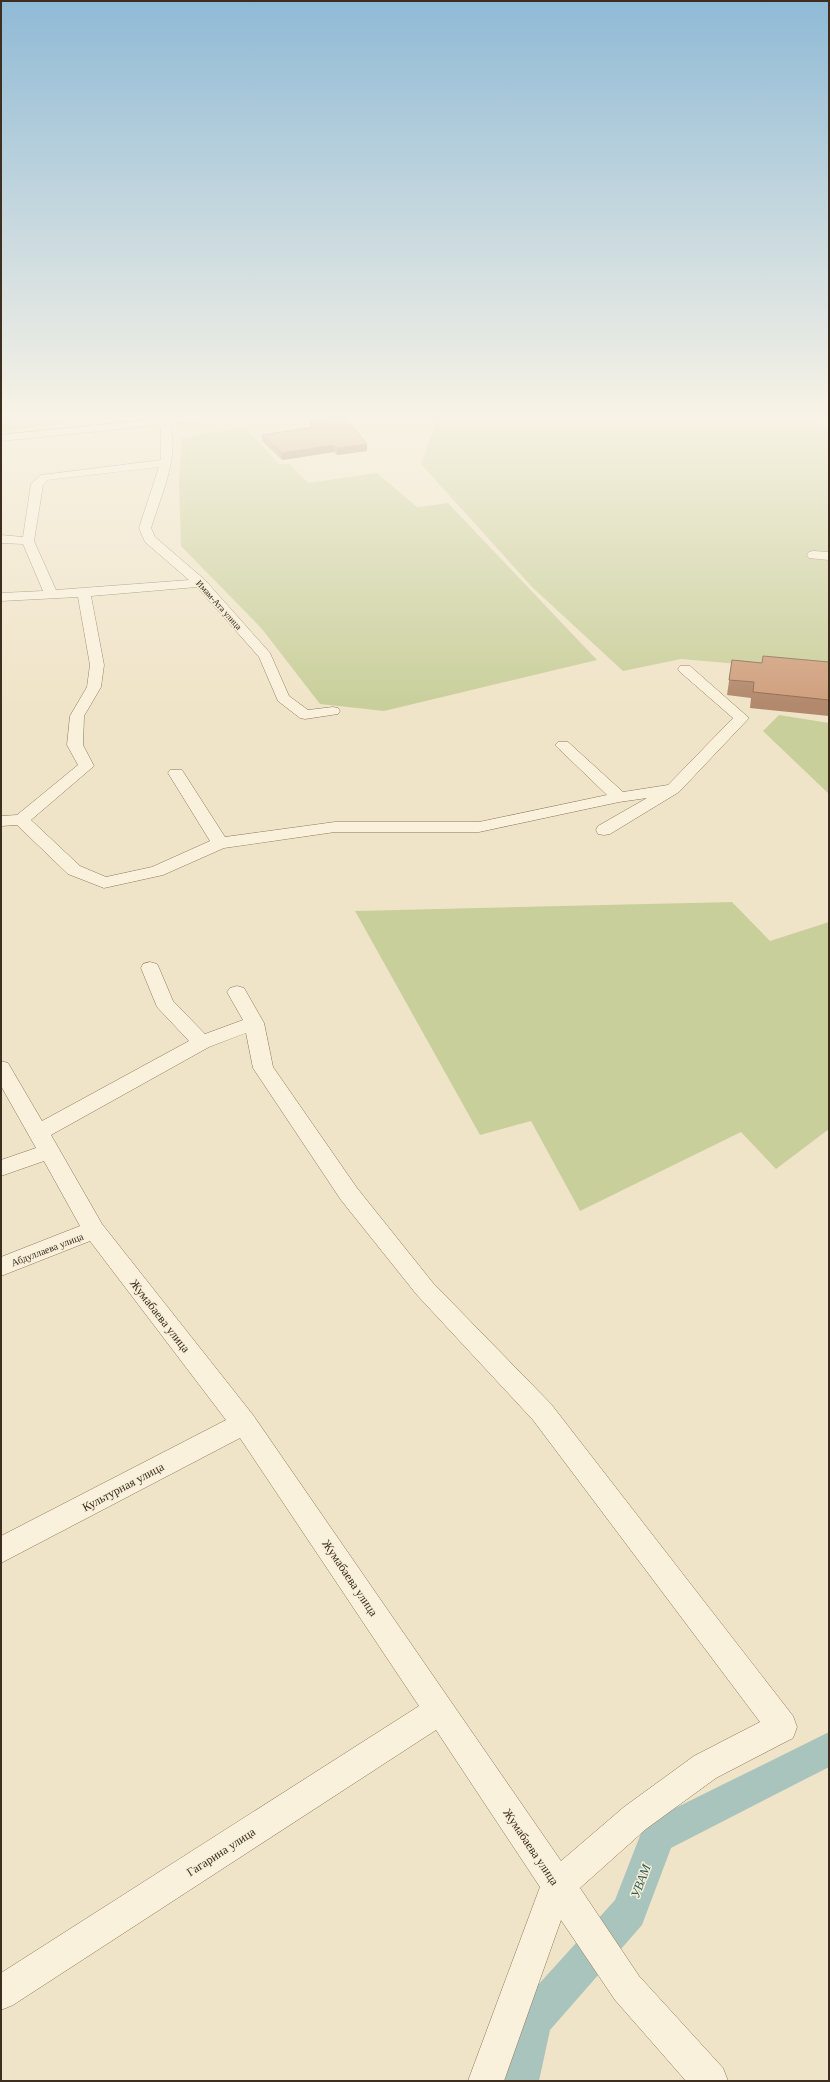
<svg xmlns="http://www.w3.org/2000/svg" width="830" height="2082" font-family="Georgia,serif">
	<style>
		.green { fill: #c9cf9b }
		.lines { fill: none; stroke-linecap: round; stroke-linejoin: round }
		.canal { fill: #a9c4bc; fill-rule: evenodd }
		.minor-casing { stroke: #8d765c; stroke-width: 1 }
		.minor { fill: #faf1dc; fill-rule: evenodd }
		.wall { fill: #b2896c }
		.shaded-wall { fill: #916f58 }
		.building { fill: #cf9f7d; stroke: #916f58 }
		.labels { text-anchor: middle; stroke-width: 3; stroke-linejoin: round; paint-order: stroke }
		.far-street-label { font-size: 9px; fill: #3d2e20; stroke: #f7eed8 }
		.street-label { font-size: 10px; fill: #3d2e20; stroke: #f7eed8 }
		.near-street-label { font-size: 12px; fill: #3d2e20; stroke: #f7eed8 }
		.near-water-label { font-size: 13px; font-style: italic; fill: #2f5d5a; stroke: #f7eed8 }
	</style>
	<rect width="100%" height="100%" fill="#f0e4c8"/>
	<g class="green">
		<polygon points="5,412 66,412 61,414 65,420 70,422 1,432 1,413"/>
		<polygon points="440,412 641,414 789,412 829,429 829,672 681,659 623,671 532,587 421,464"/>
		<polygon points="244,427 279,464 290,464 308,483 377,473 417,507 448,503 597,660 384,711 320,704 262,629 181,546 179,482 182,438"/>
		<polygon points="779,715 829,723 829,794 763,731"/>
		<polygon points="732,902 770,941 829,922 829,1129 776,1169 741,1132 580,1211 531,1121 480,1135 355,911"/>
	</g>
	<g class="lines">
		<polygon class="canal" points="829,1732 829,1767 671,1848 642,1925 550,2030 539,2081 499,2081 514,2020 519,2006 615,1900 645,1823"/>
		<defs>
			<g id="minor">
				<path d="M225,412H266L261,415L169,424C181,454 160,498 151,528L155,537L205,580L270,653L289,696L308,710L333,707L338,708L340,711L338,714L305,719L300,718L278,701L259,657L197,587L91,596L104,665L101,687L84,716L83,745L94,766L31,820L80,866L106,877L152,867L210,841L168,773L170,770H182L225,837L335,822H479L607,795L558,748L555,745L558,742H568L623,792L668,785L733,718L680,672L678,669L680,666H690L749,718L679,792L610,834L604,835L598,834L596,830L598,826L647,798L619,802L479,832H335L224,848L163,875L104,888L68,874L17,825L1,826V816L17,815L78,765L67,745L70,716L87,687L90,665L78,597L1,601V593L43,591L23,544L1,543V535L23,537L31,484L41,475L161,460V429L159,425L1,441V435ZM159,467L139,528L145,542L189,580L56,590L34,541L43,485L48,480Z"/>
				<polygon points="813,551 829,552 829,560 809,558 807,555 809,552"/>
				<path d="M150,962L157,964L159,968L173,1001L205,1034L243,1020L227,992L230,988L237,986L244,988L264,1023L273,1067L357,1188L433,1283L551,1404L793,1716L797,1727L793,1738L716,1778L646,1829L580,1888L639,1976L723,2068L728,2081H686L615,2000L561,1920L504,2081H468L540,1887L436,1730L13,2005L1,2010V1973L419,1706L240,1438L1,1563V1536L226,1420L90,1241L1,1276V1257L80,1226L44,1161L1,1176V1160L36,1148L1,1086V1061L8,1063L42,1121L189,1041L157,1007L141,968L143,964ZM246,1033L253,1068L341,1200L417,1295L533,1420L760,1722L694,1756L624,1807L561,1861L253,1415L102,1224L51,1135L209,1047Z"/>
			</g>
		</defs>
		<use href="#minor" class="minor-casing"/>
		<use href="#minor" class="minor"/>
	</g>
	<g class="wall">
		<polygon points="310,421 367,451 337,455 334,452 282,460 262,441 262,435 310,427"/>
		<polygon points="732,660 762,663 829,662 829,716 750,708 751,698 727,695"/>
	</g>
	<g class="shaded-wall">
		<polygon points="367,444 367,451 337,455 337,448"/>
		<polygon points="334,445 334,452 282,460 282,453"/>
	</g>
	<g class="building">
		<polygon points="344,417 367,444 337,448 334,445 282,453 262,435 315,427 310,421"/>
		<polygon points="763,656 829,662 829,700 753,692 754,682 729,680 732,660 762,663"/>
	</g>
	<linearGradient id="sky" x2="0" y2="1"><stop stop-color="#8fbad6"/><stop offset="0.59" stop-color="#f8f3e6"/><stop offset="1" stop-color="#f8f3e6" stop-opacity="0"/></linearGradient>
	<rect width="830" height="704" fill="url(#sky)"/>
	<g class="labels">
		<g class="far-street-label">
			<text transform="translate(219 605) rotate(48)" y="3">Имам-Ата улица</text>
		</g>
		<g class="street-label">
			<text transform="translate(47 1249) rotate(-21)" y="4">Абдуллаева улица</text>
		</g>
		<g class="near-street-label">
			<text transform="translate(160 1316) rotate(52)" y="4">Жумабаева улица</text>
			<text transform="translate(123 1487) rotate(-28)" y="4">Культурная улица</text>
			<text transform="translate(350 1578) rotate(56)" y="4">Жумабаева улица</text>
			<text transform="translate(531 1847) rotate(56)" y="4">Жумабаева улица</text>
			<text transform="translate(221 1852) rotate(-33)" y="4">Гагарина улица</text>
		</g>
		<g class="near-water-label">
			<text transform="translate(640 1881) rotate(-69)" y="5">УВАМ</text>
		</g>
	</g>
	<rect width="830" height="2082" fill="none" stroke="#3d2e20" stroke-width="4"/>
</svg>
